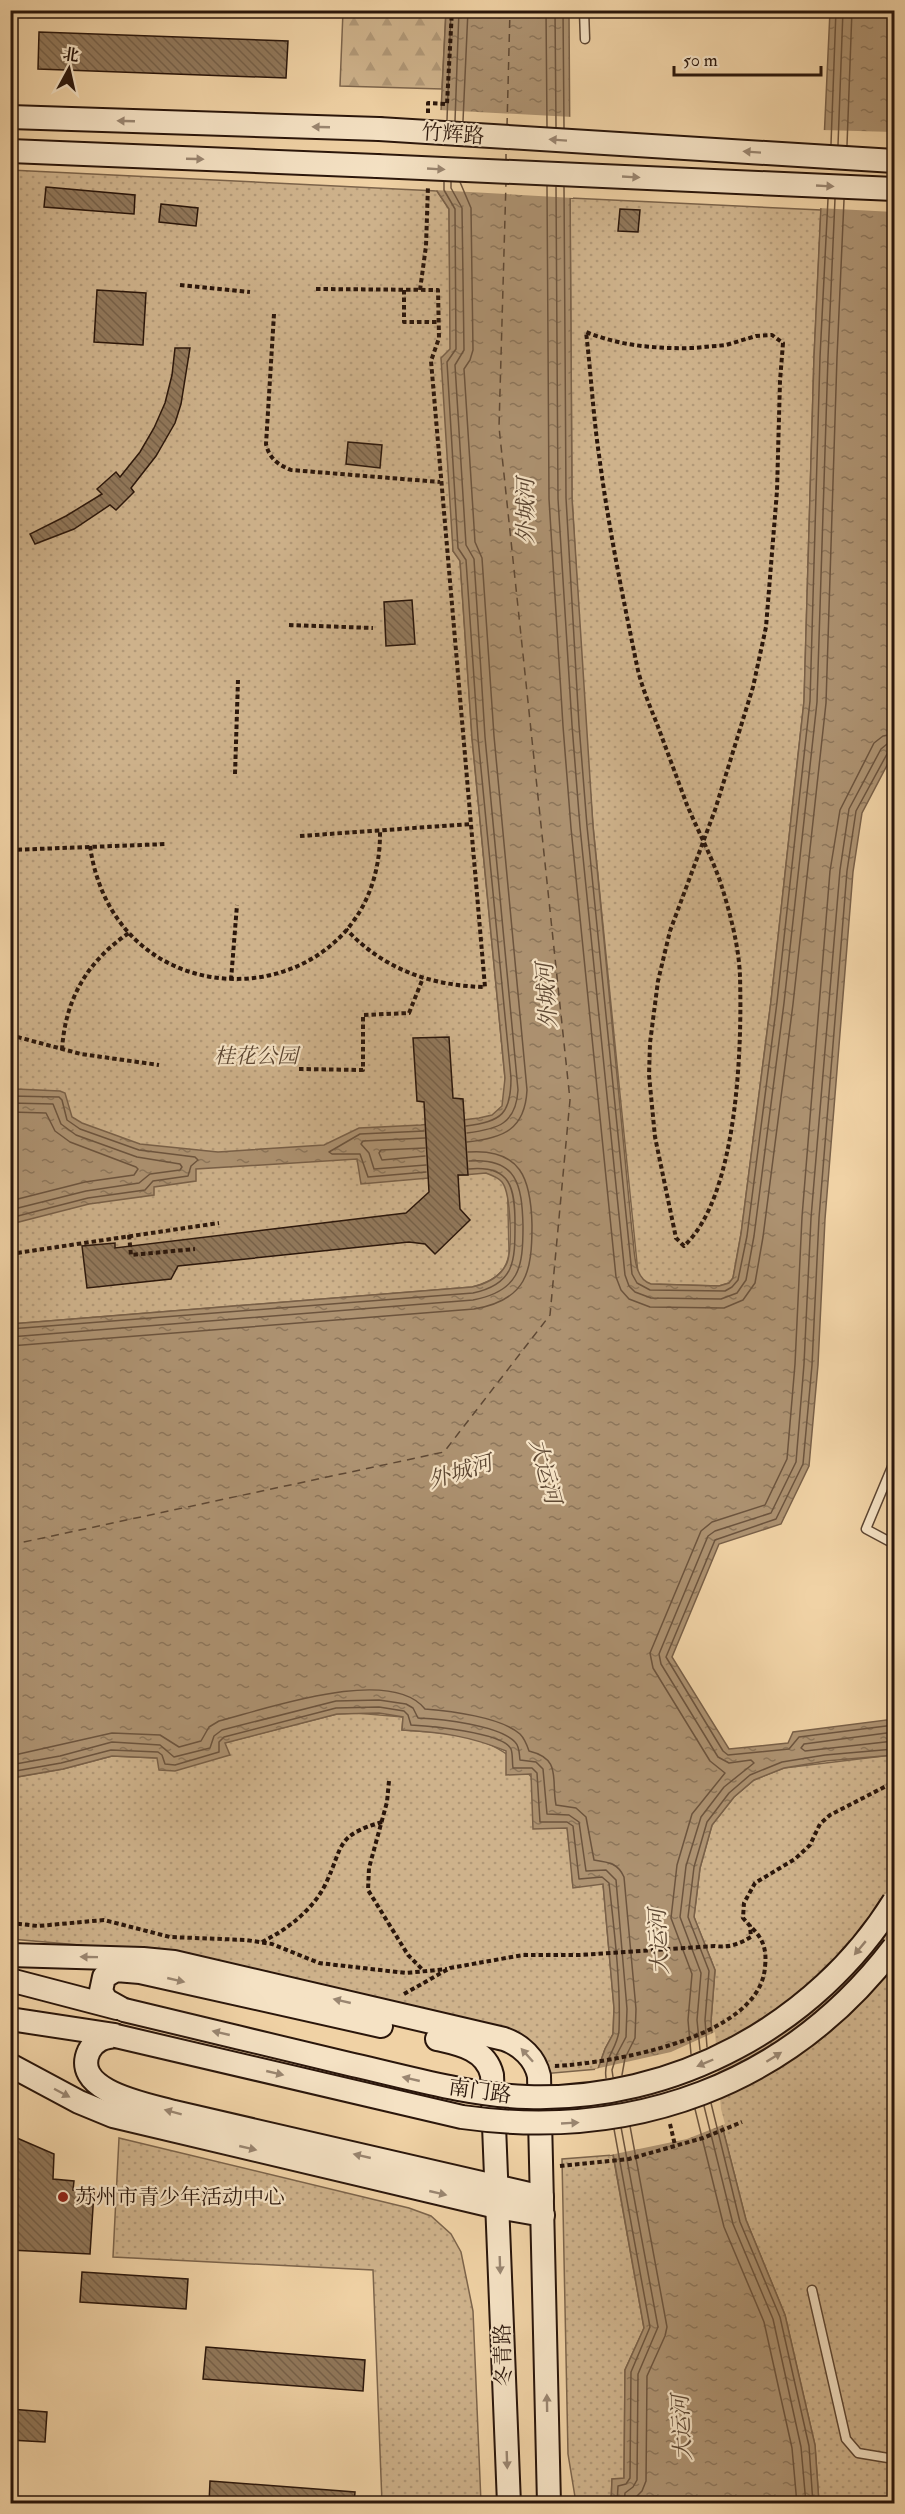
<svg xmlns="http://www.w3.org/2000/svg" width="905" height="2514" font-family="'IM FELL Double Pica','Noto Serif SC',serif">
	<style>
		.forest { fill: url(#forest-firs); stroke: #7c644b; stroke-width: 1.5 }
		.park { fill: url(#park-dots); stroke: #7c644b; stroke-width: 1.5 }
		.water { fill: url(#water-ripples); stroke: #796048; stroke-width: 1.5 }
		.pier { fill: #f0d2a5 }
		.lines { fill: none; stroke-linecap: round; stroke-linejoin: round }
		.shore { stroke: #6c543e; stroke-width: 1.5 }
		.ferry { stroke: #5e4834; stroke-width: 1.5; stroke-dasharray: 8 6; stroke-linecap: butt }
		.building { fill: url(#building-back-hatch); stroke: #2a160b; stroke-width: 1.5 }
		.service-casing { stroke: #5c4532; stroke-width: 11 }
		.secondary-casing { stroke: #2a160b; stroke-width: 26 }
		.path { stroke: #2a160b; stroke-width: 4; stroke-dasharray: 4.5 3; stroke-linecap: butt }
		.service { stroke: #f5e2c4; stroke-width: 8 }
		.secondary { stroke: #f5e2c4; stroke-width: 22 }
		.secondary-bridge-casing { stroke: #2a160b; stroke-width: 26; stroke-linecap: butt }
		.secondary-bridge { stroke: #f5e2c4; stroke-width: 22 }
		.oneway { fill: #9a8671 }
		.poi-dot { fill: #8f2418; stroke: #f5e2c4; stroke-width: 2 }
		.labels { text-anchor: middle; stroke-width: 4.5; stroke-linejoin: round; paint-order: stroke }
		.street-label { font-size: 21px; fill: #2a160b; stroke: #f5e2c4 }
		.park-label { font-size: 21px; font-style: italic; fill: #5b4531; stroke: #f5e2c4 }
		.poi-label { font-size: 21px; fill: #2a160b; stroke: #f5e2c4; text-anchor: start }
		.water-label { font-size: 22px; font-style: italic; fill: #5e4834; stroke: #f5e2c4 }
	</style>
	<defs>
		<pattern id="forest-firs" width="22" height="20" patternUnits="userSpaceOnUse" patternTransform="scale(1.5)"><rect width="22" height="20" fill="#ceb28b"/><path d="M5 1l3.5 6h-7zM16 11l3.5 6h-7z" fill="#b19877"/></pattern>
		<pattern id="park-dots" width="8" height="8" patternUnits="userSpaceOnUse" patternTransform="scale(1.5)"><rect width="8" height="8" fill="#ceb28b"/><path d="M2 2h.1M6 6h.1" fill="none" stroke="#b19877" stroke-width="1.8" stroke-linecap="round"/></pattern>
		<pattern id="water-ripples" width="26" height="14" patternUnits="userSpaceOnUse" patternTransform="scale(1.5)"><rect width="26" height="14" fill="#ad9271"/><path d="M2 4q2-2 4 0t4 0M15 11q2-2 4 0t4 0" fill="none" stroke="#8d765b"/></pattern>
		<pattern id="building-back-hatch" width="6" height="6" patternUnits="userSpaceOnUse" patternTransform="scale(1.5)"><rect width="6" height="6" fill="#91785b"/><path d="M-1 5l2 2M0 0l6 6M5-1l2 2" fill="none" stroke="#776149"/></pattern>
	</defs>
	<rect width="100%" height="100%" fill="#f0d2a5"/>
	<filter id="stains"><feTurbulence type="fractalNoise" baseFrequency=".00333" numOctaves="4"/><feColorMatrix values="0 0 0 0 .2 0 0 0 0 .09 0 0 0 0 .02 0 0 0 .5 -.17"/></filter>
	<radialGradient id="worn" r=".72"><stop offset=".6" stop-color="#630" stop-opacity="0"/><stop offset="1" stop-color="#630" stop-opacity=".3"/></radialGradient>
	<polygon class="forest" points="343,11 446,11 442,89 340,86"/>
	<g class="park">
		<path d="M10,170L437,191L449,209L453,551L460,560L472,738L505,1078L509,1253C507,1274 490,1282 472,1287L11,1324Z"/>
		<polygon points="570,198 821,210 814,357 804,701 771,1001 741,1234 733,1278 729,1283 719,1286 651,1284 644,1282 638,1273 593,826 585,724 572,498"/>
		<path d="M356,1713L403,1717L402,1730C470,1734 507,1737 547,1798C553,1807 564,1818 567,1828C572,1844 571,1871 573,1887L603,1883L614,2008L613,2034L605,2049L598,2069L542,2074V2055L114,1948L11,1939V1778L63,1769L112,1756L157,1758L229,1755L224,1743L337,1714Z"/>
		<polygon points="892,1755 894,1755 894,2503 819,2503 815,2445 785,2315 746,2220 718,2110 711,2021 715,1970 694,1917 700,1868 712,1825 734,1797 754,1780 784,1768"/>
		<polygon points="119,2138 409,2208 431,2216 451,2234 461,2252 473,2311 481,2503 382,2503 373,2270 113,2257"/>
		<polygon points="613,2155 644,2328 625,2370 624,2479 612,2479 611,2503 576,2503 568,2454 562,2159"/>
	</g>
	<path class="water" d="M446,11H569L572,498L593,826L632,1231C635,1248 632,1278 651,1284L719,1286L729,1283L733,1278L741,1234L771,1001L804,701L814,357L830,11H894V752L862,813L853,872L825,1219L818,1365L809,1466L781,1524L719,1544L672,1657L729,1749L788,1743L793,1732L894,1719V1755L826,1761L784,1768L754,1780L734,1797L712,1825L700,1868L694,1917L715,1970L711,2021L718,2110L746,2220L785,2315L815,2445L819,2503H611L612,2479L624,2478L625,2370L644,2328L598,2069L605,2049L613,2034L614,2008L603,1884L573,1888L567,1828L533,1829L531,1774L506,1775V1751C470,1736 440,1732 402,1730L403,1717L379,1713L337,1714L225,1743L230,1755L175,1771L159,1770L157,1758L112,1756L63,1769L11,1778V1324L472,1287C486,1284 499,1278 506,1265C513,1252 511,1193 502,1182C498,1177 491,1175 486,1173L361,1184L357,1159L196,1169V1181L154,1187V1195L89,1204L11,1224L10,1090L16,1089L60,1091L65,1093L72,1117L82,1123L140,1144L218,1152L324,1145L359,1128L421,1125L479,1118L492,1115L502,1106L505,1078L472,738L460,561L453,551L441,358L450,349L449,209L437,191Z"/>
	<g class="pier">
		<polygon points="439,110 573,117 573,198 434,190"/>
		<polygon points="822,130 894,132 894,212 818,208"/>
		<polygon points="715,2032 721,2109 725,2124 687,2139 610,2155 595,2069 671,2052"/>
	</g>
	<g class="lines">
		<g class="shore">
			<polyline points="546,10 547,127"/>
			<polyline points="555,10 556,127"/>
			<polyline points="563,10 564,128"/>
			<polyline points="447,120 451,10"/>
			<polyline points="455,121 459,10"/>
			<polyline points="463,121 468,10"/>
			<polyline points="831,144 836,10"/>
			<polyline points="838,145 843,10"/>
			<polyline points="847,145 852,10"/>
			<path d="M444,182V190L455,209L456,349L447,362L458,548L466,560L478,738L511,1078C511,1114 502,1121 466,1126"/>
			<path d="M451,182V188L462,208L464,350L455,365L466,545L474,559L485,737L518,1090C516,1124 498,1129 467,1133"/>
			<path d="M460,182L471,208L473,350L470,360L464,369L475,542L482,558L494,736L527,1090C525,1130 503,1138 467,1142"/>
			<polyline points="547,186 549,499 563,726 571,828 616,1277 621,1290 629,1299 650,1307 724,1308 743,1300 755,1283 763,1237 793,1004 826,703 837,357 844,200"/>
			<polyline points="556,187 558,499 572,725 580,827 625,1275 629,1286 635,1292 651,1298 721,1299 737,1293 746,1280 754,1236 784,1003 817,702 828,357 835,199"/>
			<polyline points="564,187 566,498 579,725 587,826 632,1274 637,1283 650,1290 725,1291 732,1287 738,1280 747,1236 777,1002 810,701 820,357 828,199"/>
			<polyline points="894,750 887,754 856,811 847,871 819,1218 812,1365 803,1464 776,1519 715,1540 666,1657 723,1751 728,1755 789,1749 799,1737 894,1725"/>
			<polyline points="10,1096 59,1097 62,1100 67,1120 80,1129 139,1150 195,1157 198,1160 191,1166 188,1176 153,1181 145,1190 88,1198 10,1218"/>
			<polyline points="10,1103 53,1104 61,1124 76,1135 137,1157 180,1164 182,1167 180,1170 150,1174 139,1183 86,1191 10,1210"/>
			<polyline points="10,1112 46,1113 55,1131 70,1142 136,1167 138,1169 134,1175 85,1182 10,1201"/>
			<polyline points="424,1131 360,1134 329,1152 332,1154 360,1154 368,1177 426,1172"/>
			<polyline points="425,1138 363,1141 361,1144 369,1153 374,1169 426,1165"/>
			<polyline points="425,1148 381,1150 379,1153 382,1160 425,1156"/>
			<path d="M10,1329L473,1293C515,1284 515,1261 515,1224C515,1188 511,1165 469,1169"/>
			<path d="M10,1337L473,1300C520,1291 523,1267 523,1226C522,1185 517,1157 469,1161"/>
			<path d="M10,1346L474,1309C527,1300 532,1272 532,1225C531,1179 521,1148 468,1152"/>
			<polyline points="894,1732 804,1744 801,1748 805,1751 894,1741"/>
			<path d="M10,1756L112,1733L160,1735L179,1747L201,1741L209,1727L219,1721C266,1709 390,1665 425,1709C450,1711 501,1717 520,1734C525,1739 527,1745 529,1751C562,1759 551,1779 556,1805L576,1808L586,1817L594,1860C608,1862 618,1863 624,1877L636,2009L635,2038L625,2058L622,2075"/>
			<path d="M10,1765L60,1756L112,1742L160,1745L174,1757L210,1748L214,1736L222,1730L336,1701L379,1700L406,1704L413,1708L418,1718C441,1719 499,1725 515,1742C520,1747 519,1754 520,1760L536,1762L543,1769L547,1814L569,1815L579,1822L586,1871L606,1870L616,1880L627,2009L626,2037L617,2054L612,2070L613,2077"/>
			<path d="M10,1772L61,1763L111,1750L158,1752L162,1755L165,1764L175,1765L219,1752V1742L224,1737L336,1708L379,1707L404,1711L408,1715L411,1725C428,1726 503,1732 511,1749C513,1754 512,1762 513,1768H532L537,1773L540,1822H567L573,1826L579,1879L602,1877L609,1883C614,1928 621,1985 619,2030C618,2048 603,2058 606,2078"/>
			<polyline points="707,2047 705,2020 709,1971 688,1917 694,1867 707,1822 729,1793 750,1775 782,1762 825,1755 894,1749"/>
			<polyline points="700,2050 697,2020 701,1973 680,1917 686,1866 701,1817 724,1787 754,1763 751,1760 729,1763 718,1757 661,1664 659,1654 708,1536 715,1531 771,1513 796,1462 804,1364 811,1218 840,870 849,809 881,749 887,744 894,743"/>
			<polyline points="691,2054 688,2020 692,1974 671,1918 677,1865 692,1814 725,1773 710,1761 653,1668 650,1653 701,1531 712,1522 765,1505 787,1459 795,1364 802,1217 830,871 840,810 874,743 883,736 894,734"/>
			<polyline points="711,2103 740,2222 780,2317 809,2446 813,2504"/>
			<polyline points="704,2106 733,2224 773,2319 801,2447 806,2504"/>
			<polyline points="695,2109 724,2227 764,2322 792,2448 797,2504"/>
			<polyline points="630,2126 667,2327 665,2336 647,2376 646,2481 642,2491 634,2499 633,2504"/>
			<polyline points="621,2127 658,2327 638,2374 637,2480 633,2487 625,2493 624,2504"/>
			<polyline points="614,2129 650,2327 631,2372 630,2478 626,2484 618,2486 617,2504"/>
		</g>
		<g class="ferry">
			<polyline points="507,126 510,10"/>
			<polyline points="506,162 506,146"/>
			<polyline points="10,1545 444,1452 550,1315 570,1100 499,427 506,182"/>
		</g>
	</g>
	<g class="building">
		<polygon points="39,32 288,41 286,78 38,69"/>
		<polygon points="46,187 135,195 134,214 44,207"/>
		<polygon points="161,204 198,208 196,226 159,222"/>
		<polygon points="620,209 640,210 638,232 618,231"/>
		<polygon points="97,290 146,293 143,345 94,342"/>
		<polygon points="175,348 190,348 181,404 175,423 156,456 131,488 134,492 116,510 110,505 74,529 35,544 30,534 66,516 102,494 97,489 116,472 120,477 140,452 154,428 165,403 172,375"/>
		<polygon points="348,442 382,445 380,468 346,464"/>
		<polygon points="412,600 415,644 386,646 384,602"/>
		<polygon points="449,1037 453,1098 463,1099 468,1175 458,1175 460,1209 470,1220 435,1254 425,1244 409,1242 178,1266 171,1279 87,1288 82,1246 115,1243 115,1248 406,1213 429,1192 424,1102 417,1101 413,1038"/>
		<polygon points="10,2135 54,2154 53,2179 74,2181 73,2190 94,2192 90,2254 10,2250"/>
		<polygon points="82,2272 188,2279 186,2309 80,2302"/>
		<polygon points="206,2347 365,2360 363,2391 203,2379"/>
		<polygon points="10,2409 47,2412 45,2442 10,2440"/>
		<polygon points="210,2481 355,2492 354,2504 209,2504"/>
	</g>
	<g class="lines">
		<defs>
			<g id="service">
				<polyline points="584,10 585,39"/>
				<polyline points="894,1462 866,1529 894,1544"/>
				<polyline points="812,2290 846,2439 858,2453 894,2459"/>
			</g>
			<g id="secondary">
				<polyline points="10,117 379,129"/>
				<polyline points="10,151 377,166"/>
				<path d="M10,1955L143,1959L174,1962L504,2039C521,2045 535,2058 539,2076L549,2504"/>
				<polyline points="10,1980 117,2008"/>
				<polyline points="124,2010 106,2000 101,1991 104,1977 116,1970 140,1972 381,2026"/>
				<polyline points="10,2019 115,2035"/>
				<path d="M116,2036C104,2037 95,2040 89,2051C70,2092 150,2105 174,2112L542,2197"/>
				<path d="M437,2039C459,2044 486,2049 492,2075L509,2504"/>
				<polyline points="10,2065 79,2102 113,2116 497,2207 543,2215"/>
			</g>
		</defs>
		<use href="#service" class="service-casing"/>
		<use href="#secondary" class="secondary-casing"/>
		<g class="path">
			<polyline points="428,113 428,103 447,104 452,10"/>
			<polyline points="180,285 250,292"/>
			<path d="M316,289L438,290L439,338L431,361L485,987C431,986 383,969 346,929"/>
			<polyline points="404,290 404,322 439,322"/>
			<polyline points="420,290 426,246 428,186"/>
			<path d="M274,314L266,444C269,458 278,465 291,470L440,482"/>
			<path d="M694,348C656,349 621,346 586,332C591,373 593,414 599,455C608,524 622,593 636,661C640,683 649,704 657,724C667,751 677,778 687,805C698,831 712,857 721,884C730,913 739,946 740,977C742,1047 738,1196 684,1246L676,1238L655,1137L649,1075L650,1043L658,981L670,931L715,810L753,687L766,627L777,491L780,381L783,343L772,335L756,336L726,345L694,348"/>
			<polyline points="289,625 373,628"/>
			<polyline points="235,774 238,680"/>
			<polyline points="300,836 471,824"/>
			<path d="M90,846C117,1036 383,1015 380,830"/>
			<polyline points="10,850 167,844"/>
			<polyline points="231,980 237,905"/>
			<polyline points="10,1035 81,1054 159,1065"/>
			<path d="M62,1050C65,1000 87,961 129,933"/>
			<polyline points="299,1069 363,1070 363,1015 409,1013 423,978"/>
			<polyline points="129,1235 131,1255 195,1249"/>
			<polyline points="10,1254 219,1223"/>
			<polyline points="389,1781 387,1802 369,1868 368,1890 408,1955 423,1970"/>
			<polyline points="10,1923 38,1926 104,1920 170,1937 246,1940 272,1944 319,1963 406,1973 447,1969"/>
			<path d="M262,1942C288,1929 314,1909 326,1883C344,1845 335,1836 382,1822"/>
			<path d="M404,1994L450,1968L523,1955H580L715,1946C729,1948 739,1944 751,1937L750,1926L743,1918L744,1903L755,1883L795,1859L810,1845L820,1824L830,1815L894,1782"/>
			<path d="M555,2066C612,2063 760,2038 765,1967C767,1949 763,1938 750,1926"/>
			<polyline points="670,2124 675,2145"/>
			<polyline points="560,2166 629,2159 703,2138 742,2122"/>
		</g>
		<use href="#service" class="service"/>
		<use href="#secondary" class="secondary"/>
		<defs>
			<g id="secondary-bridge">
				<polyline points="379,129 894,161"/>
				<polyline points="377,166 894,189"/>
				<path d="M124,2010C200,2028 277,2047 353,2065C411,2078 468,2095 527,2097C674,2102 817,2025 894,1901"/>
				<path d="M116,2036L462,2117C632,2141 788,2086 894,1947"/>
			</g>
		</defs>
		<use href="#secondary-bridge" class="secondary-bridge-casing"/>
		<use href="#secondary-bridge" class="secondary-bridge"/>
	</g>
	<defs><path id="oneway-solid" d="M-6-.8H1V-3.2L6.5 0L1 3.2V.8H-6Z" transform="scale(1.5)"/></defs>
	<g class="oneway">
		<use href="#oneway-solid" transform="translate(126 121) rotate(-178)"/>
		<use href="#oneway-solid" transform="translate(321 127) rotate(-178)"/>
		<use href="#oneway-solid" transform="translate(558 140) rotate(-176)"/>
		<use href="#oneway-solid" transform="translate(752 152) rotate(-176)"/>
		<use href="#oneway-solid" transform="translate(195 159) rotate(2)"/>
		<use href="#oneway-solid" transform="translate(436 169) rotate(3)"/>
		<use href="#oneway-solid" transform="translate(631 177) rotate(3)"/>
		<use href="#oneway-solid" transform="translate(825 186) rotate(3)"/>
		<use href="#oneway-solid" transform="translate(860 1948) rotate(130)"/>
		<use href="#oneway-solid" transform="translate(89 1957) rotate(-179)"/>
		<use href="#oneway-solid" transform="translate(176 1980) rotate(13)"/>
		<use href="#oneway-solid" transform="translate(342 2001) rotate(-167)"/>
		<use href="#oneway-solid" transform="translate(221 2033) rotate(-167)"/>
		<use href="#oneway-solid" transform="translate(527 2055) rotate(-132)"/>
		<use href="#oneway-solid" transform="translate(774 2057) rotate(-32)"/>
		<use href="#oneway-solid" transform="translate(705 2063) rotate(157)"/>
		<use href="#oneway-solid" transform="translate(275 2073) rotate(13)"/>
		<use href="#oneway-solid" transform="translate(411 2079) rotate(-167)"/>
		<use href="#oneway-solid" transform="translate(62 2093) rotate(28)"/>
		<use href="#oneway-solid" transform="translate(173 2112) rotate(-165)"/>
		<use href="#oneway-solid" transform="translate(570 2123) rotate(-3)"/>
		<use href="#oneway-solid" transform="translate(248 2148) rotate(13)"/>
		<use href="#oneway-solid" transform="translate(362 2156) rotate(-167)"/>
		<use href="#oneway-solid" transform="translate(438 2193) rotate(13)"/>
		<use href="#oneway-solid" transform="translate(500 2265) rotate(88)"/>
		<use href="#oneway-solid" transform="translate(547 2403) rotate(-91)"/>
		<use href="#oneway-solid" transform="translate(507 2460) rotate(88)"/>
	</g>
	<circle class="poi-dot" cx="63" cy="2197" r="6"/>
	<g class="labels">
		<g class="street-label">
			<text transform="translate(453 134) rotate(4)" y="7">竹辉路</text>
			<text transform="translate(480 2091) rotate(8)" y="7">南门路</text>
			<text transform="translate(503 2355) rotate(-92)" y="7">冬青路</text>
		</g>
		<g class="park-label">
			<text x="256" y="1063">桂花公园</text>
		</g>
		<g class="poi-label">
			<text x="75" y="2204">苏州市青少年活动中心</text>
		</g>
		<g class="water-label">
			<text transform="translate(525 511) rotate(-90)" y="8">外城河</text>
			<text transform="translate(546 996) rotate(-94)" y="8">外城河</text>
			<text transform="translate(460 1471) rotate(-17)" y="8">外城河</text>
			<text transform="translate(546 1471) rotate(75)" y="8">大运河</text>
			<text transform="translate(658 1942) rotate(-93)" y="8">大运河</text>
			<text transform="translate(681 2428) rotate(-93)" y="8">大运河</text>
		</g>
	</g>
	<rect width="905" height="2514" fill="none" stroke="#f0d2a5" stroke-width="36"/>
	<rect x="12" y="12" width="881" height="2490" fill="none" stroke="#2a160b" stroke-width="3"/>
	<rect x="18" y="18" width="869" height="2478" fill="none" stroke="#2a160b" stroke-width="1.5"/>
	<g transform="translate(69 69) rotate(8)" stroke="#f5e2c4" stroke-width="4.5" paint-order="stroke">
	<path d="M0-4.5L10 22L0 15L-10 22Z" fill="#2a160b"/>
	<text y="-9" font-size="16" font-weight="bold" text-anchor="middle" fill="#2a160b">北</text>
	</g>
	<path d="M674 66v9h147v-9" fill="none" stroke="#2a160b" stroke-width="3"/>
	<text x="683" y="66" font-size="18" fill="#2a160b" stroke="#f5e2c4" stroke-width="4.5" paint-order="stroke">50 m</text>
	<rect width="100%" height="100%" filter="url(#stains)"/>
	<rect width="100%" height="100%" fill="url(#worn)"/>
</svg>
